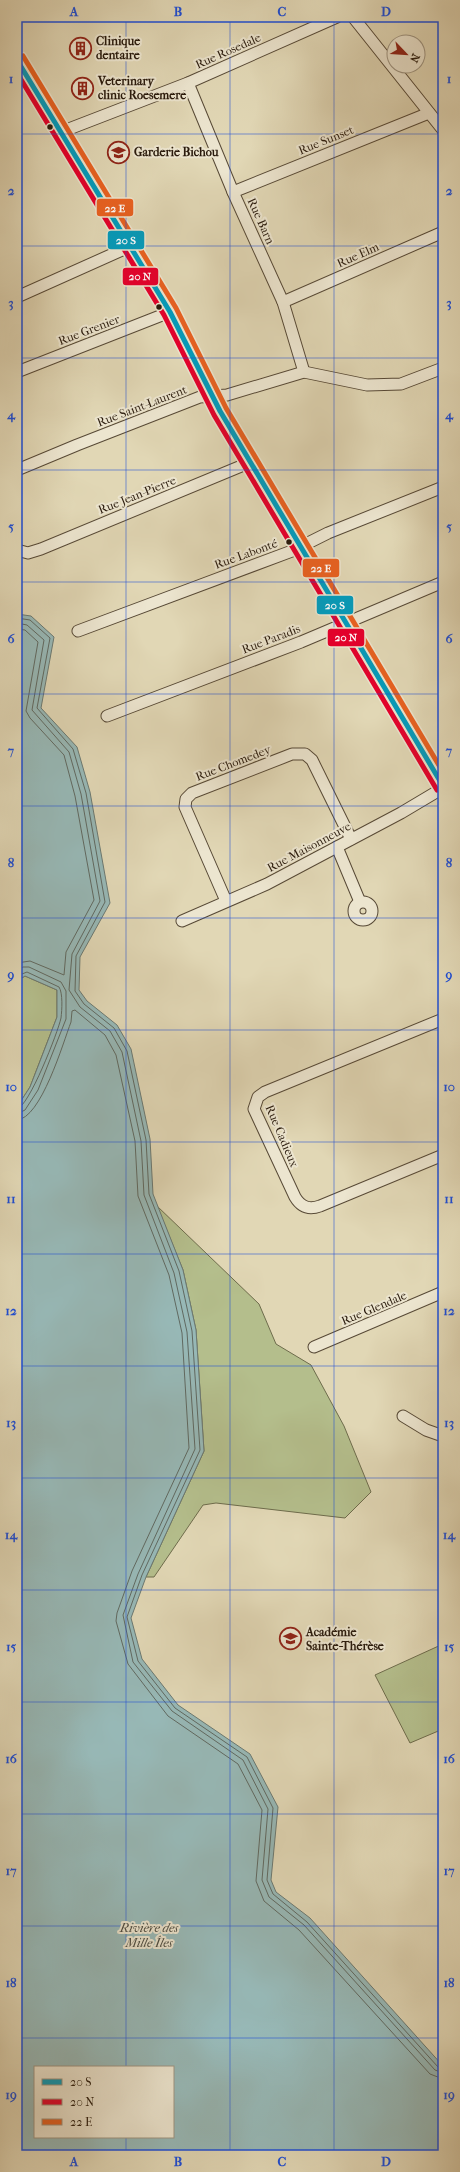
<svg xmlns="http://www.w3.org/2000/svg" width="460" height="2172" font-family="'IM FELL French Canon',serif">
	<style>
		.green { fill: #b4be8c; stroke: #6e6c4c }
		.water { fill: #97b8b6; stroke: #6b7972; fill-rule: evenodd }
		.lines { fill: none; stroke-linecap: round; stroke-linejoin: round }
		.shore { stroke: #606961; stroke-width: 1 }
		.minor-casing { stroke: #574936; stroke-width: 13 }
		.secondary-casing { stroke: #291a0c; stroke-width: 18 }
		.minor { stroke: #ece5cf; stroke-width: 11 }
		.secondary { stroke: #ece5cf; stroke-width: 16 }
		.bus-1-casing { stroke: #ece5cf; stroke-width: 8 }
		.bus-2-casing { stroke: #ece5cf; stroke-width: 8 }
		.bus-3-casing { stroke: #ece5cf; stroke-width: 8 }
		.bus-1 { stroke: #049bbb; stroke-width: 5 }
		.bus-2 { stroke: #e4002b; stroke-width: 5 }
		.bus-3 { stroke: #e86121; stroke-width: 5 }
		.grid { fill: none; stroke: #1d4ed8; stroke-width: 1; stroke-opacity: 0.55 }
		.bus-dot { fill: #291a0c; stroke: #ece5cf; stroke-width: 1.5 }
		.labels { text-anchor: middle; stroke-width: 4; stroke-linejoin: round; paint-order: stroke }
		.poi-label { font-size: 12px; font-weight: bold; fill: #291a0c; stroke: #ece5cf; text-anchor: start }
		.street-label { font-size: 12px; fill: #291a0c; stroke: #ece5cf }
		.water-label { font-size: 13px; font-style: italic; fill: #4a493f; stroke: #ece5cf }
		.line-badge { stroke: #ece5cf; stroke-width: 1.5 }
		.badge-label { font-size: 11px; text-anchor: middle; font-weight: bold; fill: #fff }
		.neatline { fill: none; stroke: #1d4ed8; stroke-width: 1.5 }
		.grid-label { font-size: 13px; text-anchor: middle; font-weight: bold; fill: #1d4ed8 }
	</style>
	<rect width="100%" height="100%" fill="#e1d7b5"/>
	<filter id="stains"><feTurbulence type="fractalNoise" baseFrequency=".005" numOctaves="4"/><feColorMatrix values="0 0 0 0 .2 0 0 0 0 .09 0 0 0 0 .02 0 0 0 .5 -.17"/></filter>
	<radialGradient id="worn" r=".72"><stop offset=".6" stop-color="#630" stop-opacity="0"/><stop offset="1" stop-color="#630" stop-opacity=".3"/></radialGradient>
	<g class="green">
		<polygon points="25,976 57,990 57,1017 30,1087 17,1107 17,981"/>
		<polygon points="157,1206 259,1304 276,1344 311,1365 344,1426 371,1492 345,1518 216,1503 203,1505 154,1577 146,1577 204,1451 196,1330 183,1270"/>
		<polygon points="443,1644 443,1729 410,1743 375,1675"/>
	</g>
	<path class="water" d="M17,614L31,616L54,637L41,708L77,747L90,792L110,903L80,957L79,990L87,1001L117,1025L131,1049L150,1139L153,1194L183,1270L196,1330L204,1451L146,1577L131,1618L142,1659L178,1705L250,1754L278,1807L271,1880L276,1892L310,1918L443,2066V2155H17V1107L30,1087L57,1017V990L25,976L17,981ZM35,2067H173V2137H35Z"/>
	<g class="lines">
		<g class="shore">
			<polyline points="17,618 30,620 50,638 37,708 73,749 86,793 105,902 76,956 75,991 84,1004 114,1028 127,1051 146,1140 149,1194 179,1271 192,1331 200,1450 142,1575 127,1617 138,1661 175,1708 247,1757 273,1808 267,1880 273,1894 307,1922 438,2067 443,2068"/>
			<polyline points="17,623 27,625 44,640 32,710 69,752 81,794 100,901 72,954 69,990 80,1007 110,1031 122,1052 141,1141 144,1195 174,1273 187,1332 195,1449 138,1574 123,1615 133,1662 172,1711 243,1760 268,1809 262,1880 269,1897 304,1925 435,2070 443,2073"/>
			<polyline points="17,629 25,630 38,642 26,711 30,718 64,755 75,796 94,900 66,952 64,975 30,961 17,963"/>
			<polyline points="17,970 23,967 29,967 61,982 66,991 66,1019 38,1090 25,1110 17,1114"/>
			<path d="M17,976L27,972L59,987C63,993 62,1010 61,1018C58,1032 29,1107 17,1109"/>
			<path d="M17,1120C41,1119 63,1043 71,1022L72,1011L75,1010L105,1035L116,1055L135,1141L138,1196L169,1275L182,1333L189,1448L132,1571L117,1613L116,1621L128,1664L168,1716L238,1764L262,1810L256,1881L264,1901L299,1930L430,2074L443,2079"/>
		</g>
		<defs>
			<g id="minor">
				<polyline points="353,17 443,130"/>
				<polyline points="188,83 233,192 283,302 304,372"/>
				<polyline points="61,132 188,83 337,17"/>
				<polyline points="233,192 429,113"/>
				<polyline points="17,297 131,246"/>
				<polyline points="283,302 443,232"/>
				<polyline points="17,372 170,312"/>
				<polyline points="17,470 77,445 200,397 227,395 304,372 367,385 401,384 443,368"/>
				<polyline points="17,550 28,553 41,549 251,462"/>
				<polyline points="78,631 292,551 328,533 443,487"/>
				<polyline points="107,716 301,642 443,582"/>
				<polyline points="337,847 360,902"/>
				<polyline points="226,901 185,807 186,799 192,793 292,754 305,754 312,760 351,839"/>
				<circle cx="363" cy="911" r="9"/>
				<polyline points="182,921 267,884 401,813 443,788"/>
				<path d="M443,1019L265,1092L258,1097L254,1109L295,1197C301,1207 309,1210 320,1206L443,1155"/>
				<polyline points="314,1347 443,1292"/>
				<polyline points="403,1416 426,1430 443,1436"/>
			</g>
			<polyline id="secondary" points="17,60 170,312 220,411 443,786"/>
		</defs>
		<use href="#minor" class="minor-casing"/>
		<use href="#secondary" class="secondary-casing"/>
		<use href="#minor" class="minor"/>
		<use href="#secondary" class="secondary"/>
		<defs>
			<polyline id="bus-1" points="17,60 170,312 220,411 443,786"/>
			<polyline id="bus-2" points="17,73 164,315 214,415 437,790"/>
			<polyline id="bus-3" points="23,56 176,308 226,408 443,772"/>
		</defs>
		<use href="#bus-1" class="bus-1-casing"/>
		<use href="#bus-2" class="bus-2-casing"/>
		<use href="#bus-3" class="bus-3-casing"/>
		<use href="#bus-1" class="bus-1"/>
		<use href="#bus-2" class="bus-2"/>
		<use href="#bus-3" class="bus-3"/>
	</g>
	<path class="grid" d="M126,17V2067M230,17V2155M334,17V2155M17,134H443M17,246H443M17,358H443M17,470H443M17,582H443M17,694H443M17,806H443M17,918H443M17,1030H443M17,1142H443M17,1254H443M17,1366H443M17,1478H443M17,1590H443M17,1702H443M17,1814H443M17,1926H443M17,2038H443M126,2137V2155"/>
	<defs>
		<symbol id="building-ring" viewBox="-11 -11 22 22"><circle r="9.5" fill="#ece5cf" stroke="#8f2418" stroke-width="1.5"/><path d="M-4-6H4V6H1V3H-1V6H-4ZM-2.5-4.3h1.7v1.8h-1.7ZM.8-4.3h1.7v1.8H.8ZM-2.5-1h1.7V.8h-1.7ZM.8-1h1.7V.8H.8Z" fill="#8f2418"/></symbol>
		<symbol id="school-ring" viewBox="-11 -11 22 22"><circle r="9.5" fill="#ece5cf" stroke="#8f2418" stroke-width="1.5"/><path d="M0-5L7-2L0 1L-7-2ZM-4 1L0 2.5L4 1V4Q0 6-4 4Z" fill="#8f2418"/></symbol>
	</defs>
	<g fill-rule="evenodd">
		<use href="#building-ring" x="68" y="36" width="25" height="25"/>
		<use href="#building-ring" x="70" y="76" width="25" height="25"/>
		<use href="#school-ring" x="106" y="140" width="25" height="25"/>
		<use href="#school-ring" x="278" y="1626" width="25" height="25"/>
	</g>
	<g class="bus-dot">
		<circle cx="50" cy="127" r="3.5"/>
		<circle cx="159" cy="307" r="3.5"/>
		<circle cx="289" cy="542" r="3.5"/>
	</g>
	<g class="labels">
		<g class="poi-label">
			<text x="96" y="45">Clinique<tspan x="96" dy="14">dentaire</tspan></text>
			<text x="98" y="85">Veterinary<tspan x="98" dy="14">clinic Roesemere</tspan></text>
			<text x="134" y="156">Garderie Bichou</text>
			<text x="306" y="1636">Académie<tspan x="306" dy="14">Sainte-Thérèse</tspan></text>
		</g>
		<g class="street-label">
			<text transform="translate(228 51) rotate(-24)" y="4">Rue Rosedale</text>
			<text transform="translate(326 140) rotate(-22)" y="4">Rue Sunset</text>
			<text transform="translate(261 221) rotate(66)" y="4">Rue Barn</text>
			<text transform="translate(358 255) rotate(-24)" y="4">Rue Elm</text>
			<text transform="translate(89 330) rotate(-21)" y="4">Rue Grenier</text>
			<text transform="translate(142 406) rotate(-21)" y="4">Rue Saint-Laurent</text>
			<text transform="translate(137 495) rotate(-22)" y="4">Rue Jean-Pierre</text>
			<text transform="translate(246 554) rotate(-20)" y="4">Rue Labonté</text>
			<text transform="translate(271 639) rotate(-21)" y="4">Rue Paradis</text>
			<text transform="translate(233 763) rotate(-21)" y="4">Rue Chomedey</text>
			<text transform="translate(309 847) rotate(-28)" y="4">Rue Maisonneuve</text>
			<text transform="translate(282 1136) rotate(67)" y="4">Rue Cadieux</text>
			<text transform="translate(374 1308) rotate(-23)" y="4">Rue Glendale</text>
		</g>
		<g class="water-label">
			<text x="149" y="1932">Rivière des<tspan x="149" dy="15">Mille Îles</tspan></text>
		</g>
	</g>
	<g class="line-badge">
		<rect x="96" y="198" width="38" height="19" rx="4" fill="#e86121"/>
		<rect x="107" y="230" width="38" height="20" rx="4" fill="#049bbb"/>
		<rect x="122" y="267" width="37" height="19" rx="4" fill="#e4002b"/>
		<rect x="302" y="558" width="38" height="20" rx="4" fill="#e86121"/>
		<rect x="316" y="595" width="38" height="20" rx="4" fill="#049bbb"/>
		<rect x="327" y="628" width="38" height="19" rx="4" fill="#e4002b"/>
	</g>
	<g class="badge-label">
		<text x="115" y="212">22 E</text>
		<text x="126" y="244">20 S</text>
		<text x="140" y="280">20 N</text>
		<text x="321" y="572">22 E</text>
		<text x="335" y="609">20 S</text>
		<text x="346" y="641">20 N</text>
	</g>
	<rect width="460" height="2172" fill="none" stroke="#e1d7b5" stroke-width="44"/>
	<rect x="34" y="2066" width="140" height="72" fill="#ece5cf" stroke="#9e9481"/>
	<rect x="42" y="2079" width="20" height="6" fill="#049bbb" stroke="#9e9481"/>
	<text x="70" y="2086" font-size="12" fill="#291a0c">20 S</text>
	<rect x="42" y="2099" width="20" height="6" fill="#e4002b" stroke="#9e9481"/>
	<text x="70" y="2106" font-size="12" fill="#291a0c">20 N</text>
	<rect x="42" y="2119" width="20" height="6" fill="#e86121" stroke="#9e9481"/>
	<text x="70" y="2126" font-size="12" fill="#291a0c">22 E</text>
	<g transform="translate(406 54) rotate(115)"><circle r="19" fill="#ece5cf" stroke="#9e9481"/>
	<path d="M0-3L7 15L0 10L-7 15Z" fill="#8f2418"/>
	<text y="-6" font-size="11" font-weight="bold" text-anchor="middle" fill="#291a0c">N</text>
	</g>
	<rect x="22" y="22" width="416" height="2128" class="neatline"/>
	<g class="grid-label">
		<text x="74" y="16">A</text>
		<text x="178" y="16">B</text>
		<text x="282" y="16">C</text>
		<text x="386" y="16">D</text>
		<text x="11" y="83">1</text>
		<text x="449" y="83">1</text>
		<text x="11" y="195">2</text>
		<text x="449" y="195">2</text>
		<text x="11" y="307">3</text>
		<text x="449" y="307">3</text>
		<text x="11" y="419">4</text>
		<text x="449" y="419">4</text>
		<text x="11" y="531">5</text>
		<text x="449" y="531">5</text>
		<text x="11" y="643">6</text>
		<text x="449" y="643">6</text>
		<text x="11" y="755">7</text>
		<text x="449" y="755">7</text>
		<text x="11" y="867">8</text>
		<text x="449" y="867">8</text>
		<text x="11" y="979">9</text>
		<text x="449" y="979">9</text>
		<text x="11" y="1091">10</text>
		<text x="449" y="1091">10</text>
		<text x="11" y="1203">11</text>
		<text x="449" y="1203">11</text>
		<text x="11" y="1315">12</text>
		<text x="449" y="1315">12</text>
		<text x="11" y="1427">13</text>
		<text x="449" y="1427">13</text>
		<text x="11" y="1539">14</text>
		<text x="449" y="1539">14</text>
		<text x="11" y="1651">15</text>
		<text x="449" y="1651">15</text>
		<text x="11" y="1763">16</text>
		<text x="449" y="1763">16</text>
		<text x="11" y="1875">17</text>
		<text x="449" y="1875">17</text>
		<text x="11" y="1987">18</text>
		<text x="449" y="1987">18</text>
		<text x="11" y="2099">19</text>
		<text x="449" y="2099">19</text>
		<text x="74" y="2166">A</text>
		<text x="178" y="2166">B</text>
		<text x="282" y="2166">C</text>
		<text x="386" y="2166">D</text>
	</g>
	<rect width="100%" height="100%" filter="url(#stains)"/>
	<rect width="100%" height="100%" fill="url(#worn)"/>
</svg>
